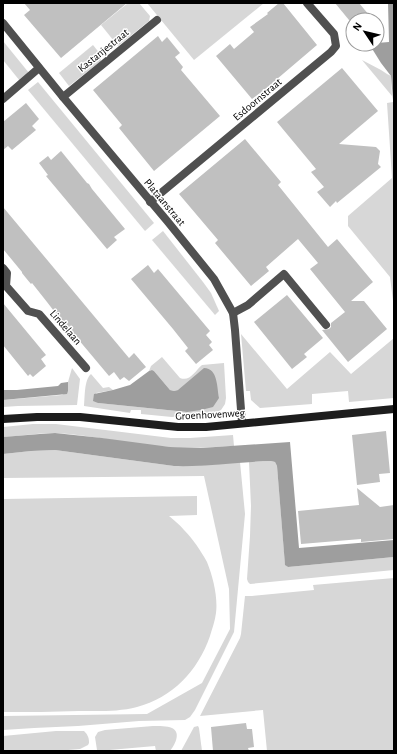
<svg xmlns="http://www.w3.org/2000/svg" width="397" height="754" font-family="'Alegreya Sans',sans-serif">
	<style>
		.green { fill: #d7d7d7 }
		.water { fill: #9e9e9e }
		.building { fill: #c0c0c0 }
		.lines { fill: none; stroke-linecap: round; stroke-linejoin: round }
		.street { stroke: #505050; stroke-width: 8 }
		.secondary { stroke: #1d1d1d; stroke-width: 8 }
		.labels { text-anchor: middle; stroke-width: 3; stroke-linejoin: round; paint-order: stroke }
		.street-label { font-size: 11px; fill: #000; stroke: #fff }
	</style>
	<rect width="100%" height="100%" fill="#fff"/>
	<g class="green">
		<polygon points="128,3 139,3 150,16 149,21 118,46 101,25"/>
		<polygon points="147,3 264,3 194,60"/>
		<polygon points="3,41 29,73 20,81 3,60"/>
		<polygon points="93,45 101,55 101,61 69,86 59,73"/>
		<polygon points="362,60 381,70 387,74 391,76 392,96"/>
		<polygon points="38,82 154,223 145,231 28,90"/>
		<polygon points="393,102 394,112 394,309 390,277 348,226 348,216 392,178 387,103"/>
		<polygon points="163,231 203,282 211,293 219,311 215,315 152,240"/>
		<polygon points="241,334 287,389 330,352 351,374 394,338 394,398 349,402 348,391 312,394 312,404 260,408 251,400 250,391 246,391"/>
		<path d="M162,357L180,378C190,382 195,371 202,365L224,363L226,398L225,404L221,410L214,413L172,417L141,414V410H131L130,413L84,406C85,397 84,380 91,374L103,388L109,387L113,390L96,393L98,403L187,412L178,390L174,391L170,390L154,371L152,370L149,371L151,366Z"/>
		<polygon points="72,368 80,379 77,405 18,406 3,407 3,400 62,395 68,391 68,382"/>
		<path d="M33,424H56L171,438H190L233,435L234,446C212,447 191,449 170,447C132,445 93,435 55,433C38,433 20,436 3,437V427Z"/>
		<polygon points="55,450 174,466 194,466 240,462 245,514 234,632 195,710 190,717 185,720 139,721 78,726 34,728 3,730 3,716 147,714 202,683 230,629 229,589 204,476 3,478 3,454 31,451"/>
		<polygon points="271,461 275,462 277,466 285,564 288,567 394,557 394,570 250,584 248,582 247,579 250,536 251,506 249,462"/>
		<path d="M197,496V515L169,516C174,520 180,525 184,530C193,539 201,551 207,562C213,577 218,597 216,613C215,621 212,629 210,636C198,671 172,698 137,707C118,712 98,711 79,711C54,712 28,712 3,712V499Z"/>
		<polygon points="394,578 394,751 267,751 263,710 200,716 240,638 241,634 245,596 252,596 314,590 313,585"/>
		<path d="M153,726C159,726 167,726 172,728C182,733 174,746 170,751H156L155,746L98,751L97,750L95,737L98,732L105,730Z"/>
		<polygon points="198,726 199,728 202,751 181,751 194,727"/>
		<path d="M56,731H84C88,735 89,738 89,743L88,745L80,749L56,751H3V736Z"/>
	</g>
	<g class="water">
		<polygon points="388,3 394,3 394,112 391,76 381,63 371,47 373,44 377,44 377,43 389,42"/>
		<path d="M204,368C218,368 217,388 219,398L213,407L201,410L187,412L98,403L93,401L94,394L113,390L130,385L149,371L152,370L154,371L170,390L174,391L178,390Z"/>
		<polygon points="68,382 68,391 67,394 3,400 3,390 17,390 58,386 61,383"/>
		<path d="M55,433L102,438L170,447L201,448L290,442L299,548L394,540V557L288,567L285,565L277,466L275,462L271,461C239,462 207,467 174,466L55,450L31,451L3,454V437L40,434Z"/>
	</g>
	<g class="building">
		<polygon points="24,3 127,3 61,58 24,15 30,10"/>
		<polygon points="279,3 283,3 317,45 270,85 272,87 262,95 260,93 252,99 216,56 230,44 234,49 254,32 250,27 268,14 267,13"/>
		<polygon points="335,3 359,3 369,15 363,20 349,20"/>
		<polygon points="158,36 162,42 167,37 180,53 175,57 183,67 181,70 220,116 154,171 119,128 122,125 93,90"/>
		<polygon points="342,68 378,111 339,144 376,147 380,151 378,164 381,167 337,203 336,201 330,207 317,192 324,187 311,172 316,169 277,122"/>
		<polygon points="26,103 39,119 32,126 36,130 12,150 8,146 3,150 3,122"/>
		<polygon points="245,139 281,182 278,185 328,247 337,239 373,282 351,301 364,301 387,329 348,362 322,330 329,329 331,327 331,323 345,312 310,269 318,263 298,239 266,267 269,271 251,286 215,243 218,240 179,194"/>
		<polygon points="61,151 87,183 89,184 92,189 125,229 114,237 117,240 107,249 46,176 48,175 39,163 48,156 51,160"/>
		<polygon points="3,207 129,358 134,353 146,367 129,381 124,377 120,380 114,372 109,376 57,314 57,315 47,302 32,283 31,284 26,278 22,273 22,272 3,249"/>
		<polygon points="148,265 154,273 158,269 210,331 206,335 212,342 209,345 213,350 196,364 185,351 188,348 173,329 131,279"/>
		<polygon points="287,295 323,338 304,354 307,357 292,369 254,322"/>
		<polygon points="3,303 46,355 41,359 46,366 33,377 30,374 28,376 3,345"/>
		<polygon points="386,431 390,473 379,474 380,482 357,485 352,435"/>
		<polygon points="357,488 380,507 394,505 394,539 361,542 361,539 301,544 298,511 359,505"/>
		<polygon points="246,723 247,729 252,729 254,747 248,748 249,751 213,751 211,727"/>
	</g>
	<g class="lines">
		<g class="street">
			<polyline points="3,23 63,97 168,222 214,279 233,313 235,330 242,423"/>
			<polyline points="63,97 157,20"/>
			<polyline points="3,99 39,68"/>
			<polyline points="150,202 331,52 336,46 334,34 307,3"/>
			<polyline points="3,268 7,273 6,286 28,311 39,314 86,368"/>
			<polyline points="233,313 248,305 284,274 326,325"/>
		</g>
		<polyline class="secondary" points="3,419 37,417 80,417 178,427 206,427 394,409"/>
	</g>
	<g class="labels">
		<g class="street-label">
			<text transform="translate(103 50) rotate(-39)" y="4">Kastanjestraat</text>
			<text transform="translate(257 99) rotate(-40)" y="4">Esdoornstraat</text>
			<text transform="translate(165 202) rotate(50)" y="4">Plataanstraat</text>
			<text transform="translate(66 327) rotate(49)" y="4">Lindelaan</text>
			<text transform="translate(210 414) rotate(-3)" y="4">Groenhovenweg</text>
		</g>
	</g>
	<rect width="397" height="754" fill="none" stroke="#000000" stroke-width="8"/>
	<g transform="translate(365 32) rotate(305)"><circle r="19" fill="#ffffff" stroke="#999999"/>
	<path d="M0-3L7 15L0 10L-7 15Z" fill="#000000"/>
	<text y="-6" font-size="11" font-weight="bold" text-anchor="middle" fill="#000000">N</text>
	</g>
</svg>
